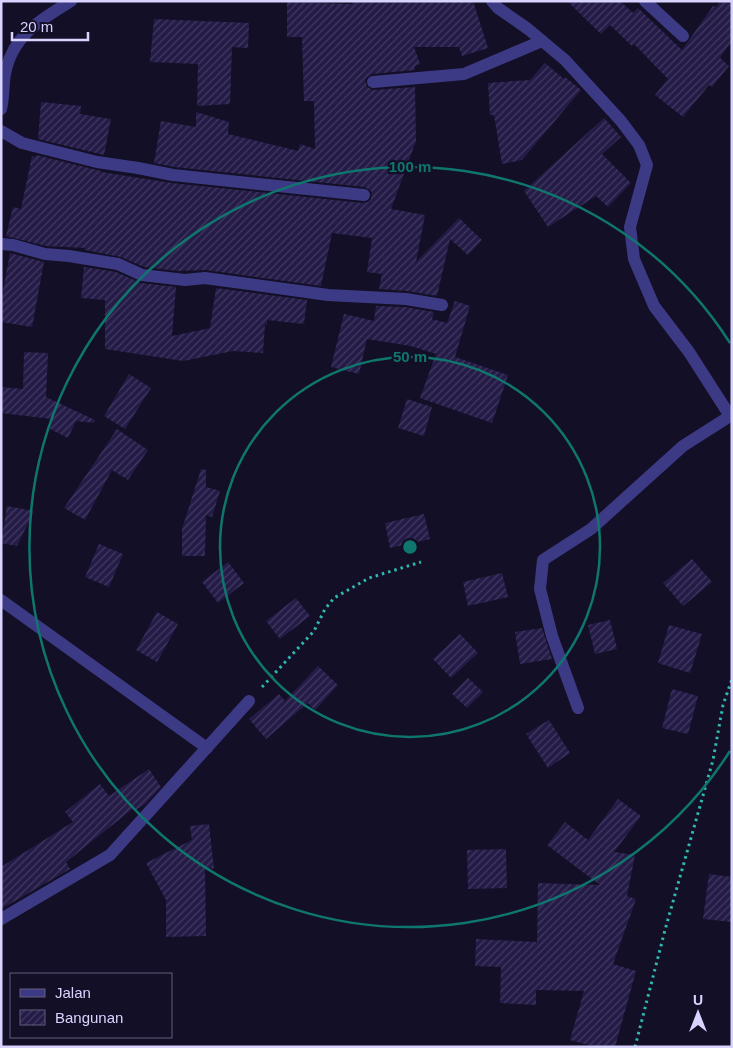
<svg xmlns="http://www.w3.org/2000/svg" width="733" height="1048" font-family="Helvetica,sans-serif">
	<style>
		.building { fill: url(#building-hatch) }
		.lines { fill: none; stroke-linecap: round; stroke-linejoin: round }
		.path { stroke: #2fb8b0; stroke-width: 3; stroke-dasharray: 2.5 4; stroke-linecap: butt }
		.minor { stroke: #3d3a85; stroke-width: 12 }
		.ring { fill: none; stroke: #0f766e; stroke-width: 2.5 }
		.centre { fill: #0f766e; stroke: #130f26; stroke-width: 2.5 }
		.ring-label { font-size: 15px; text-anchor: middle; font-weight: bold; fill: #0f766e; stroke: #130f26; stroke-width: 4.5; stroke-linejoin: round; paint-order: stroke }
	</style>
	<defs>
		<pattern id="building-hatch" width="6" height="6" patternUnits="userSpaceOnUse" patternTransform="scale(1.25)"><rect width="6" height="6" fill="#241b47"/><path d="M-1 1l2-2M0 6l6-6M5 7l2-2" fill="none" stroke="#433b63"/></pattern>
	</defs>
	<rect width="100%" height="100%" fill="#130f26"/>
	<g class="building">
		<polygon points="352,1 473,1 488,48 462,56 459,47 414,47 420,64 415,66 415,70 372,74 365,79 367,87 373,90 415,87 416,141 391,209 425,215 416,262 459,218 482,240 468,255 450,239 437,296 407,291 379,289 382,274 367,272 372,238 332,233 321,286 206,270 178,271 144,267 121,257 85,250 85,248 46,246 6,236 13,207 21,209 32,156 36,157 36,155 101,171 101,172 172,183 363,203 368,202 371,199 372,192 365,187 174,167 154,163 161,121 196,127 196,112 229,122 228,134 298,151 300,144 315,149 314,101 304,101 302,37 287,37 287,2 352,4"/>
		<polygon points="567,1 620,1 633,13 638,8 682,50 713,6 716,7 720,1 732,1 732,41 720,58 729,66 712,87 709,85 683,117 655,95 668,79 634,44 632,46 610,25 601,34"/>
		<polygon points="154,19 249,23 248,48 232,47 230,104 197,106 198,64 150,62"/>
		<polygon points="545,63 564,79 565,77 581,90 522,160 502,164 494,115 490,115 488,83 530,80"/>
		<polygon points="41,102 81,106 80,114 111,119 104,155 38,139"/>
		<polygon points="604,118 621,137 602,154 631,183 608,207 596,196 548,227 524,191"/>
		<polygon points="10,253 44,262 32,327 1,322 1,302"/>
		<polygon points="84,267 116,272 141,283 176,287 172,336 210,328 216,288 307,300 304,324 267,320 267,325 265,324 263,353 233,351 183,361 105,349 105,300 81,298"/>
		<polygon points="455,301 470,306 455,357 508,375 492,423 420,398 436,354 411,346 367,339 359,374 331,367 344,314 374,321 376,306 405,307 434,312 432,319 447,323"/>
		<polygon points="24,352 48,353 46,397 95,420 94,423 76,421 68,438 48,428 52,419 1,413 1,387 23,389"/>
		<polygon points="129,374 151,388 125,429 104,416"/>
		<polygon points="407,399 432,407 424,436 398,428"/>
		<polygon points="117,429 148,450 128,480 112,470 85,520 64,508"/>
		<polygon points="201,469 206,470 206,487 220,491 212,517 206,515 205,556 182,556 182,529"/>
		<polygon points="7,506 34,511 17,546 1,543"/>
		<polygon points="424,514 430,539 390,548 385,523"/>
		<polygon points="99,544 123,554 109,587 85,577"/>
		<polygon points="692,559 712,582 683,606 663,583"/>
		<polygon points="228,562 244,583 218,603 202,582"/>
		<polygon points="502,573 508,597 468,606 463,582"/>
		<polygon points="296,598 310,616 280,639 266,621"/>
		<polygon points="157,612 178,624 157,662 136,650"/>
		<polygon points="610,620 617,649 595,654 588,625"/>
		<polygon points="669,625 702,634 690,673 658,663"/>
		<polygon points="542,628 552,659 520,664 515,632"/>
		<polygon points="460,634 478,653 451,678 433,659"/>
		<polygon points="318,666 338,685 315,710 308,703 266,739 249,719 279,694 285,701"/>
		<polygon points="468,678 483,692 467,708 452,694"/>
		<polygon points="672,689 698,696 688,734 662,728"/>
		<polygon points="549,720 570,753 548,768 526,734"/>
		<polygon points="149,769 161,787 145,804 136,810 135,807 66,862 70,869 1,909 1,867 73,822 65,812 100,784 109,796"/>
		<polygon points="618,799 641,816 614,852 635,855 627,896 636,899 613,964 636,971 615,1047 596,1047 570,1040 584,991 536,990 536,1005 500,1003 501,967 475,966 476,939 537,942 538,883 600,885 547,845 565,822 588,840"/>
		<polygon points="209,824 214,869 205,867 206,936 166,937 166,900 146,863 192,840 190,826"/>
		<polygon points="506,849 507,888 468,889 467,850"/>
		<polygon points="709,874 732,877 732,922 703,919"/>
	</g>
	<g class="lines">
		<g class="path">
			<polyline points="262,687 314,631 325,609 334,598 369,578 421,562"/>
			<polyline points="635,1047 665,930 713,760 723,705 732,679"/>
		</g>
		<g class="minor">
			<polyline points="492,1 498,8 528,29 565,60 621,121 639,145 647,165 630,227 634,259 654,306 689,352 730,416 732,415"/>
			<polyline points="645,1 683,36"/>
			<polyline points="373,82 464,74 542,41"/>
			<path d="M1,109C4,97 3,85 5,74C12,36 40,20 71,1"/>
			<polyline points="1,131 22,143 97,162 138,168 173,175 364,195"/>
			<polyline points="1,244 13,245 45,254 69,256 118,264 142,275 185,280 205,278 328,295 406,299 442,305"/>
			<polyline points="1,600 207,748"/>
			<polyline points="578,708 552,636 540,589 543,560 591,529 683,446 730,416"/>
			<polyline points="1,919 110,855 249,701"/>
		</g>
	</g>
	<g class="ring">
		<circle cx="410" cy="547" r="190"/>
		<path d="M730 751A380 380 0 1 1 730 343"/>
	</g>
	<circle cx="410" cy="547" r="8" class="centre"/>
	<g class="ring-label">
		<text x="410" y="172">100 m</text>
		<text x="410" y="362">50 m</text>
	</g>
	<rect width="733" height="1048" fill="none" stroke="#d9d4ff" stroke-width="5"/>
	<rect x="10" y="973" width="162" height="65" fill="#130f26" stroke="#625e7d"/>
	<rect x="20" y="989" width="25" height="8" fill="#3d3a85" stroke="#625e7d"/>
	<text x="55" y="998" font-size="15" fill="#d9d4ff">Jalan</text>
	<rect x="20" y="1010" width="25" height="15" fill="url(#building-hatch)" stroke="#625e7d"/>
	<text x="55" y="1023" font-size="15" fill="#d9d4ff">Bangunan</text>
	<g transform="translate(698 1013)" stroke="#130f26" stroke-width="4" paint-order="stroke">
	<path d="M0-4L9 19L0 12L-9 19Z" fill="#d9d4ff"/>
	<text y="-8" font-size="14" font-weight="bold" text-anchor="middle" fill="#d9d4ff">U</text>
	</g>
	<path d="M12 32v8h76v-8" fill="none" stroke="#d9d4ff" stroke-width="2.5"/>
	<text x="20" y="32" font-size="15" fill="#d9d4ff" stroke="#130f26" stroke-width="4" paint-order="stroke">20 m</text>
</svg>
